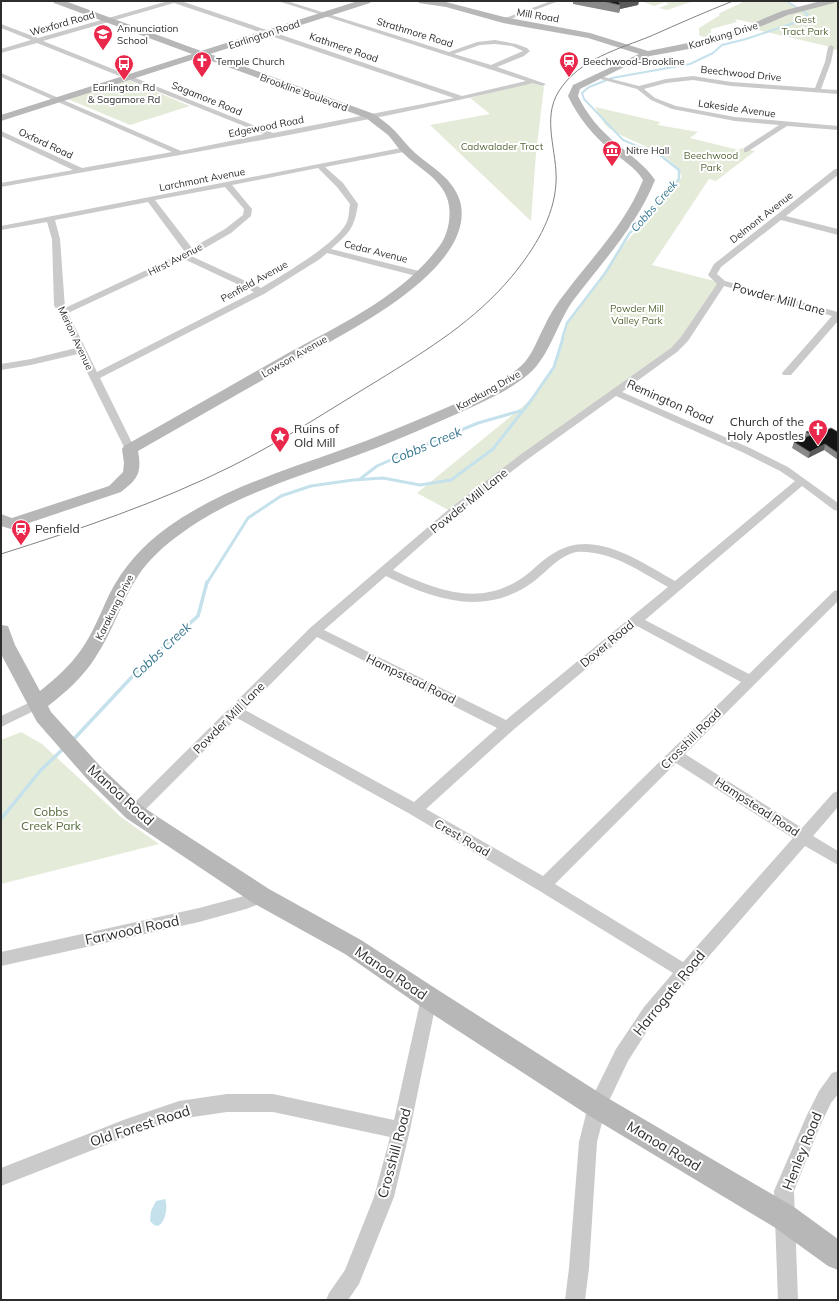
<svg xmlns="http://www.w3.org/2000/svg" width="839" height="1301" font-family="Mulish,sans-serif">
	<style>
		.green { fill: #e5ebd9 }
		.water { fill: #c4e1ec }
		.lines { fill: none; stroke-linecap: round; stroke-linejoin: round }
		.stream-far3 { stroke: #c4e1ec; stroke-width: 2 }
		.stream-far2 { stroke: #c4e1ec; stroke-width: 2.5 }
		.stream-far1 { stroke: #c4e1ec; stroke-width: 3 }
		.stream { stroke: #c4e1ec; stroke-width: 3.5 }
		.street { fill: #cacaca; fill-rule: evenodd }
		.secondary { fill: #b7b7b7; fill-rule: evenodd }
		.tram { stroke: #828282; stroke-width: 1 }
		.wall { fill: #8a8a8a }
		.shaded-wall { fill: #5a5a5a }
		.building { fill: #141414; stroke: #5a5a5a }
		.labels { text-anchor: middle; stroke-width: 4; stroke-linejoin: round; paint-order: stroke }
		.far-street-label { font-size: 10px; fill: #2d2d2d; stroke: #fff }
		.far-park-label { font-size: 10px; fill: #556939; stroke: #fff }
		.far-poi-label { font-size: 10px; fill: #2d2d2d; stroke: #fff; text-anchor: start }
		.far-water-label { font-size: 11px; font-style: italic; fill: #397890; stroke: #fff }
		.street-label { font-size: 12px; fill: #2d2d2d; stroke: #fff }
		.poi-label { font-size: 12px; fill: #2d2d2d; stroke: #fff; text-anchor: start }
		.park-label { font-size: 12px; fill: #556939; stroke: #fff }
		.water-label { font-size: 13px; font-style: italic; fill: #397890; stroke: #fff }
		.near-street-label { font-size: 14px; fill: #2d2d2d; stroke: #fff }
	</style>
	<rect width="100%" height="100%" fill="#fff"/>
	<g class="green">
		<polygon points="641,1 694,1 667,10 659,8 669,4 665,2 654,6"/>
		<polygon points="745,1 784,1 797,8 773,15 753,23 735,19 737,22 711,29 711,36 703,37 699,35 699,28 720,15 718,14"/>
		<polygon points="832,1 838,1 838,50 831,49 831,47 753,29 804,9"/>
		<polygon points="128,80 190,106 130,125 68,99"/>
		<polygon points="534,82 544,87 536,153 531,221 430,125 490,114 470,98"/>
		<path d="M595,107L660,122L658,125L698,132L690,138L739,150L741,148L755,151L716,181L709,179L652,265L722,283L685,339L452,512L417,493L532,399L554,367L567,323L597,283L615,255L682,177C676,153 628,142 609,128C603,124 599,113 595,107Z"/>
		<polygon points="21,732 42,744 121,817 159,844 1,884 1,740"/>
	</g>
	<path class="water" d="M165,1199C168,1206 166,1222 158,1226L154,1225L150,1221L151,1211L156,1201Z"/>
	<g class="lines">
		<polyline class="stream-far3" points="644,149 623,140 584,99 582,93 589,87 612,78 690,64 713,53 722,45 746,39 800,21 808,14 786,1"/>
		<polyline class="stream-far2" points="562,339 567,323 606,272 629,234 679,179 679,170 660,155 642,148"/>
		<g class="stream-far1">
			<polyline points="360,479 377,466 420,447 478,423 520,411"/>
			<polyline points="207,583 248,518 281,496 311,486 353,480 383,478 420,485 451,480 493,449 532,399 554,367 563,338"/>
		</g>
		<g class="stream">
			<polyline points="72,741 144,664 198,616 207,582"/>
			<polyline points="1,819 41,770 65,747"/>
		</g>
		<g class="street">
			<path d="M168,1H181L462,96L526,81L278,1H287L449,52L477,42L495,40L516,44L527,48L530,51L524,56L497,67L546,84L543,86L533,83C358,125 179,155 1,187V183L73,170L1,136V131L82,168L172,152L1,77V73L181,151L264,134L37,43L1,53V49L31,40L1,28V24L38,38ZM174,3L454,98L273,133L43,41ZM495,44L512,46L523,51L491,65L454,54L480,45Z"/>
			<polygon points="551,1 559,1 505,21 500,20"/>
			<polygon points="831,45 834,47 831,62 821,89 838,90 838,94 731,86 693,80 666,83 644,89 655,98 676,106 735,117 838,126 838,130 787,126 747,152 744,152 744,148 779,125 735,121 672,109 651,100 637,89 593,77 596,75 639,86 666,79 693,76 731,82 815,88 825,62 828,47"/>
			<path d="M406,147L410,149L409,151L325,167L343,183L358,204C354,229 350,232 331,249L423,272L424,274L423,276L420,277L327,253L320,259L264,294L100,378L135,449L134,451H126L125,449L78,354L31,365L1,370V364L31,359L76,348L54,305L52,239L47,222L1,230V226ZM318,168L337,187L350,204C349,210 349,217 347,222C337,244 282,275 261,288L191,256L231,233L251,216L252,209L232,185ZM225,187L244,209L243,215L225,229L192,248L155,200ZM148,202L185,252L65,308L60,239L55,220ZM184,259L254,292L97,372L68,313Z"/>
			<path d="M835,169H838V175L786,216L838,229V235L781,220L721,267L717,274L725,281L838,312V321L791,375H783L782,373L832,316L724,286L688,341L677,352L622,392L750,448L788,467L838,503V511L834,510L802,486L645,620L749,674L834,591L838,590V601L685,754L802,828L833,793L838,791V807L813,836L838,851V865L805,846L656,1017L628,1061L606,1107L597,1142L589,1268L585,1300H565L569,1268L579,1142L588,1106L616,1049L644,1007L673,973L538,890L410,814L237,718L139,816L134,818L129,816L127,812L129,808L310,628L448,510L520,455L671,348L681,337L717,284L708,275L714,264ZM616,396L742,452L780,471L795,481L675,581C648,566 618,545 586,544C561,544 547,557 530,572C485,609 440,592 393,570L456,514L528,459ZM576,552C610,550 639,571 668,587L506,720L324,630L386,576C435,600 485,617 533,582C548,571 557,557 576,552ZM637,626L741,682L543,876L426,809L512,731ZM317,637L497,728L414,802L245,710ZM676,763L793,838L683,962L555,884Z"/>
			<polygon points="37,699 42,701 44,704 42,707 1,727 1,716"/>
			<polygon points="261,889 267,891 269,896 267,901 246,909 199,922 1,966 1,952 199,908 244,896"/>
			<polygon points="429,990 435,993 437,998 410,1130 394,1197 359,1284 348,1300 326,1300 329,1293 345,1270 374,1197 390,1137 273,1112 227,1112 179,1119 126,1137 1,1186 1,1168 126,1119 179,1101 227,1094 273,1094 394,1120 421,998 423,993"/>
			<polygon points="838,1071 838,1094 831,1103 819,1128 794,1191 798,1300 778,1300 774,1191 806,1117 819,1091 832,1073"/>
		</g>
		<g class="secondary">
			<path d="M53,1H65L201,51L358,1H371L370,3L210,54L374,114C381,119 388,124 395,131C400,136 404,142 409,147C426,165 452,175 460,201C467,227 451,251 434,269C397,307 347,332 301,358C247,389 193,420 138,451C142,473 138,479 121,492L11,529L1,526V514L12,518L109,486L123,472L124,463L122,449L124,446C178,416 230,386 283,356C337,326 400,298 438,248C448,236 452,216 448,201C442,178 417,168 401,151C396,146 393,140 388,135C381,129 373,124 366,118L201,57L1,121V115L192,54L54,3Z"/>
			<path d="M418,1L446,2L504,17L590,33L648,51L688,43L739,29L782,11L821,1H835L834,3L788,15L745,33L689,49L650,56L634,62L580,89L578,96C587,115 600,130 617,144C630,155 645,165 655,180C637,225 604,260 575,298C558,320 552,350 533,370C513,390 478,404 452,416C420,430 388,444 355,456C295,478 231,496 179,535C164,546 148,560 138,576C121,602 112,633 95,658C83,677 66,692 48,706L51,712L101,767L142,806L155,815L269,889L361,940L438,990L606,1097L794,1207L838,1239V1270L828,1266L774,1227L588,1115L420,1006L345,954L253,903L126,818L87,779L37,722L1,654V625L8,626L15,645L40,691C55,679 70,666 81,650C93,633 100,614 109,595C123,567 143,545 168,527C220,490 282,471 341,450C375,438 408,424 441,410C468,398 499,386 521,366C532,356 537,340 544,327C550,314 557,303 566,292C594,255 626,223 643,180C635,167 621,159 609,149C592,134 578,117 568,96L573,85L639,54L588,38L503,23L446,7L419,3Z"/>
		</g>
		<path class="tram" d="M1,554C80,529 158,503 232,466C282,441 329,410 377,381C427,350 475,321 513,275C534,249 554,218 556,183C558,152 541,119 559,91C579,59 619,49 651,36C678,24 705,12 733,1"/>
	</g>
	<g class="wall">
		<polygon points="573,1 639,1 638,5 620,9 619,13 573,4"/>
		<polygon points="827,430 838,432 838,460 824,450 808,458 792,448 794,442 804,438 806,432"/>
	</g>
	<g class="shaded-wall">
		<polygon points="617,1 639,1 638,5 620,9 619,13 620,5"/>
		<polygon points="825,444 824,450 808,458 810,452"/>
	</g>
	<g class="building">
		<polygon points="603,1 617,1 620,3 620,5"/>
		<polygon points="821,426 827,430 831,428 838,432 838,453 825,444 810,452 794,442 811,435 806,432"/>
	</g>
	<defs>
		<symbol id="school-pin" viewBox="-11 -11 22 30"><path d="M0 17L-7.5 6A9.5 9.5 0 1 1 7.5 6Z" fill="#ea284c" stroke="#fff"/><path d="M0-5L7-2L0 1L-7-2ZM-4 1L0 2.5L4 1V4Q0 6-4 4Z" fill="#fff"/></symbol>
		<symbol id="church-pin" viewBox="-11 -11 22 30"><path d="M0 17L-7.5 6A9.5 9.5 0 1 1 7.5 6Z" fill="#ea284c" stroke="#fff"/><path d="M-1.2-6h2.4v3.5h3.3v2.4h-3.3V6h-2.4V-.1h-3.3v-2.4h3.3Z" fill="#fff"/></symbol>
		<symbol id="station-pin" viewBox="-11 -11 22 30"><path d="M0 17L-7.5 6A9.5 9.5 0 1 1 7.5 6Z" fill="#ea284c" stroke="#fff"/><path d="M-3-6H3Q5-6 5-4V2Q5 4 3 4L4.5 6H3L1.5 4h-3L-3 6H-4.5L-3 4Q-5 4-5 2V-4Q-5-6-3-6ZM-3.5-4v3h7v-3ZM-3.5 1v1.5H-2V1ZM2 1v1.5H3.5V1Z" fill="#fff"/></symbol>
		<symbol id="bus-pin" viewBox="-11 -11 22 30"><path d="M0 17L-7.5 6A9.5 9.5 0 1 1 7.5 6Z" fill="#ea284c" stroke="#fff"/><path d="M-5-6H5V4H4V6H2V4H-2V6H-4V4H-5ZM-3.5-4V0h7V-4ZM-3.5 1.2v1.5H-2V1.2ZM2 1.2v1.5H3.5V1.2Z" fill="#fff"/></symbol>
		<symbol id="museum-pin" viewBox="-11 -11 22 30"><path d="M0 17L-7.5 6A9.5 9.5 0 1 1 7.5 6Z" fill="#ea284c" stroke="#fff"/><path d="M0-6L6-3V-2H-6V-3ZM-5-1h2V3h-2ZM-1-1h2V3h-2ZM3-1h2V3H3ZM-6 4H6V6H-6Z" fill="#fff"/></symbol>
		<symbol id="sight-pin" viewBox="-11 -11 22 30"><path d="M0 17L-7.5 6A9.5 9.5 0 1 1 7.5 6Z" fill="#ea284c" stroke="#fff"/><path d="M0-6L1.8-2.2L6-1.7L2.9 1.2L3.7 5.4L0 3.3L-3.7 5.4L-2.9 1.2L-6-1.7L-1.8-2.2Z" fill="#fff"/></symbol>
	</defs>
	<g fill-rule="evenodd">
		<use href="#school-pin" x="92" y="23" width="22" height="30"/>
		<use href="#church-pin" x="191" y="50" width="22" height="30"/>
		<use href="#station-pin" x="558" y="50" width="22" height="30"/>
		<use href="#bus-pin" x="113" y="53" width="22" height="30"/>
		<use href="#museum-pin" x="601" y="139" width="22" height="30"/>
		<use href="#church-pin" x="807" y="418" width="22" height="30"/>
		<use href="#sight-pin" x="269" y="425" width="22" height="30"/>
		<use href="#station-pin" x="10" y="518" width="22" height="30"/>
	</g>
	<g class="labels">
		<g class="far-street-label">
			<text transform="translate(538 15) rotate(10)" y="4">Mill Road</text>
			<text transform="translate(62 23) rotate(-16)" y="4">Wexford Road</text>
			<text transform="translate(415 32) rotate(17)" y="4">Strathmore Road</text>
			<text transform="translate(264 34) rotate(-18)" y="4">Earlington Road</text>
			<text transform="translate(723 35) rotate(-17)" y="4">Karakung Drive</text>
			<text transform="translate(344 47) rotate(19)" y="4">Kathmere Road</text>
			<text transform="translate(741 73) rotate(6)" y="4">Beechwood Drive</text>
			<text transform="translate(304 92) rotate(20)" y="4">Brookline Boulevard</text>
			<text transform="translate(207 98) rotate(22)" y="4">Sagamore Road</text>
			<text transform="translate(737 108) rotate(8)" y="4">Lakeside Avenue</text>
			<text transform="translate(266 126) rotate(-11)" y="4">Edgewood Road</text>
			<text transform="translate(46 143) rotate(25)" y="4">Oxford Road</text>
			<text transform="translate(202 179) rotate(-11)" y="4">Larchmont Avenue</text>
			<text transform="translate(761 217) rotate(-38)" y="4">Delmont Avenue</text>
			<text transform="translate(376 251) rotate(14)" y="4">Cedar Avenue</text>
			<text transform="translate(175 259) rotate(-27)" y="4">Hirst Avenue</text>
			<text transform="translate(254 281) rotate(-29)" y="4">Penfield Avenue</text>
			<text transform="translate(76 338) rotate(65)" y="4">Merion Avenue</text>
			<text transform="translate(294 356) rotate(-30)" y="4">Lawson Avenue</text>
			<text transform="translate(488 390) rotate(-29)" y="4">Karakung Drive</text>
			<text transform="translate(114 607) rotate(-63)" y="4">Karakung Drive</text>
		</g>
		<g class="far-park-label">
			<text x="805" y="23">Gest<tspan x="805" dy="12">Tract Park</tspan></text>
			<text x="502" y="150">Cadwalader Tract</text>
			<text x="711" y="159">Beechwood<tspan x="711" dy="12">Park</tspan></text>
			<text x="637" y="312">Powder Mill<tspan x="637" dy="12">Valley Park</tspan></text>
		</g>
		<g class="far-poi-label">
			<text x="117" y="32">Annunciation<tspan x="117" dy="12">School</tspan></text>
			<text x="216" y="65">Temple Church</text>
			<text x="583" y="65">Beechwood-Brookline</text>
			<text x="124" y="91" text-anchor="middle">Earlington Rd<tspan x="124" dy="12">&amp; Sagamore Rd</tspan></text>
			<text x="626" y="154">Nitre Hall</text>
		</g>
		<g class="far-water-label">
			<text transform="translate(654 206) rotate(-49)" y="4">Cobbs Creek</text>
		</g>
		<g class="street-label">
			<text transform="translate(779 299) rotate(15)" y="4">Powder Mill Lane</text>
			<text transform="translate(670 402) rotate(24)" y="4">Remington Road</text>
			<text transform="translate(469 501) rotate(-39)" y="4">Powder Mill Lane</text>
			<text transform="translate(607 644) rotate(-40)" y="4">Dover Road</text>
			<text transform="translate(411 679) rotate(26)" y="4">Hampstead Road</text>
			<text transform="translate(229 718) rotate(-45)" y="4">Powder Mill Lane</text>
			<text transform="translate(691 739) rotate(-45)" y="4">Crosshill Road</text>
			<text transform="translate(757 807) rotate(33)" y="4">Hampstead Road</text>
			<text transform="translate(462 838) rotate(30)" y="4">Crest Road</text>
		</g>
		<g class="poi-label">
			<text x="804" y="426" text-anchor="end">Church of the<tspan x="804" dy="14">Holy Apostles</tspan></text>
			<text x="294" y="433">Ruins of<tspan x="294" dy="14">Old Mill</tspan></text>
			<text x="35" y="533">Penfield</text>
		</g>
		<g class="park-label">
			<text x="51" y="816">Cobbs<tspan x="51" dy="14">Creek Park</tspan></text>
		</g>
		<g class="water-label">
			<text transform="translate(426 445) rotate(-23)" y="5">Cobbs Creek</text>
			<text transform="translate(161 650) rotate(-43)" y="5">Cobbs Creek</text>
		</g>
		<g class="near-street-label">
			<text transform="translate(121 795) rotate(42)" y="5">Manoa Road</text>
			<text transform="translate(132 930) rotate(-12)" y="5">Farwood Road</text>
			<text transform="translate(391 973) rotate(34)" y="5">Manoa Road</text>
			<text transform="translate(669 993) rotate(-51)" y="5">Harrogate Road</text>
			<text transform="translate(140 1126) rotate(-18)" y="5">Old Forest Road</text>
			<text transform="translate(664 1146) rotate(31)" y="5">Manoa Road</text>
			<text transform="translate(802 1151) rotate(-68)" y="5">Henley Road</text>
			<text transform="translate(394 1153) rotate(-75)" y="5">Crosshill Road</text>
		</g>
	</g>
	<rect width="839" height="1301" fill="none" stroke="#2d2d2d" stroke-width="4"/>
</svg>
